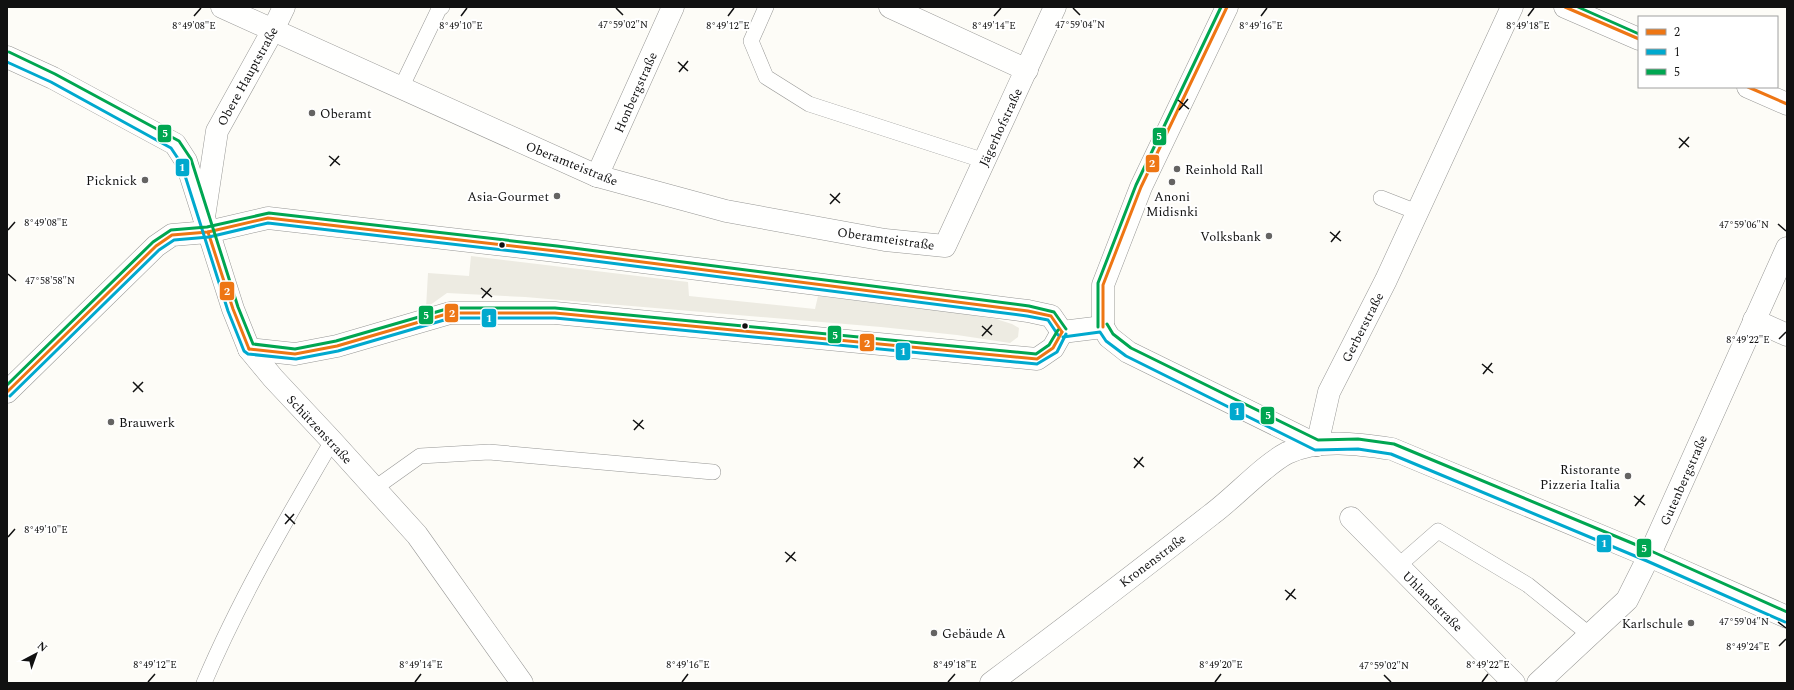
<svg xmlns="http://www.w3.org/2000/svg" width="1794" height="690" font-family="Spectral,serif">
	<style>
		.plaza { fill: #edebe2 }
		.lines { fill: none; stroke-linecap: round; stroke-linejoin: round }
		.service-casing { stroke: #979795; stroke-width: 16 }
		.pedestrian-casing { stroke: #979795; stroke-width: 23 }
		.minor-casing { stroke: #979795; stroke-width: 23 }
		.tertiary-casing { stroke: #979795; stroke-width: 23 }
		.service { stroke: #fffffe; stroke-width: 15 }
		.pedestrian { stroke: #fffffe; stroke-width: 22 }
		.minor { stroke: #fffffe; stroke-width: 22 }
		.tertiary { stroke: #fffffe; stroke-width: 22 }
		.bus-1-casing { stroke: #fff; stroke-width: 6 }
		.bus-2-casing { stroke: #fff; stroke-width: 6 }
		.bus-3-casing { stroke: #fff; stroke-width: 6 }
		.bus-1 { stroke: #ee7614; stroke-width: 3 }
		.bus-2 { stroke: #00a9ce; stroke-width: 3 }
		.bus-3 { stroke: #00a651; stroke-width: 3 }
		.ticks { fill: none; stroke: #111; stroke-width: 1.5 }
		.poi-dot { fill: #646362; stroke: #fff; stroke-width: 1.5 }
		.bus-dot { fill: #111; stroke: #fff; stroke-width: 1.5 }
		.labels { text-anchor: middle; stroke-width: 4; stroke-linejoin: round; paint-order: stroke }
		.street-label { font-size: 13px; fill: #111; stroke: #fff }
		.poi-label { font-size: 13px; fill: #111; stroke: #fff; text-anchor: end }
		.ticks-label { font-size: 10px; text-anchor: middle; fill: #111; stroke: #fff; stroke-width: 4; stroke-linejoin: round; paint-order: stroke }
		.line-badge { stroke: #fff; stroke-width: 1.5 }
		.badge-label { font-size: 11px; text-anchor: middle; font-weight: bold; fill: #fff }
	</style>
	<rect width="100%" height="100%" fill="#fdfcf7"/>
	<polygon class="plaza" points="471,256 688,282 689,296 815,309 818,296 957,313 996,319 1012,324 1019,328 1018,337 1010,343 957,335 881,327 525,297 447,293 426,308 428,273 469,276"/>
	<g class="lines">
		<defs>
			<g id="service">
				<polyline points="766,7 751,41 766,77 809,104 985,161"/>
				<polyline points="401,88 439,9 442,7"/>
				<polyline points="1381,198 1417,212"/>
				<polyline points="375,488 420,456 489,452 713,472"/>
				<polyline points="1398,566 1438,531 1528,585 1590,635"/>
				<path d="M204,683C240,598 286,520 332,441"/>
			</g>
			<polyline id="pedestrian" points="273,30 284,7"/>
			<g id="minor">
				<polyline points="222,7 597,176 726,211 885,240 945,246 1055,7"/>
				<polyline points="890,7 1027,70"/>
				<polyline points="597,176 673,7"/>
				<polyline points="204,217 217,131 273,30"/>
				<polyline points="208,232 268,218 556,251 1028,311 1051,316 1062,332"/>
				<polyline points="1754,320 1787,335"/>
				<polyline points="1103,327 1103,285 1141,187 1227,7"/>
				<polyline points="1103,327 1109,337 1128,352 1317,445"/>
				<polyline points="1062,332 1103,327"/>
				<polyline points="249,349 295,354 337,346 450,313 555,313 1037,359 1053,348 1062,332"/>
				<polyline points="1351,518 1514,683"/>
				<polyline points="1538,683 1627,600 1649,556 1787,248"/>
			</g>
			<g id="tertiary">
				<polyline points="1565,7 1639,39"/>
				<polyline points="7,57 53,78 175,144 186,161 233,309 249,349 273,378 332,441 417,535 522,683"/>
				<polyline points="1748,87 1787,104"/>
				<polyline points="7,392 156,246 172,235 208,232"/>
				<polyline points="1317,445 1329,392 1386,280 1512,7"/>
				<path d="M991,683C1065,628 1139,571 1212,514C1235,497 1264,465 1287,453C1319,438 1359,444 1392,449L1649,556L1787,617"/>
			</g>
		</defs>
		<use href="#service" class="service-casing"/>
		<use href="#pedestrian" class="pedestrian-casing"/>
		<use href="#minor" class="minor-casing"/>
		<use href="#tertiary" class="tertiary-casing"/>
		<use href="#service" class="service"/>
		<use href="#pedestrian" class="pedestrian"/>
		<use href="#minor" class="minor"/>
		<use href="#tertiary" class="tertiary"/>
		<defs>
			<g id="bus-1">
				<polyline points="1565,7 1639,39"/>
				<polyline points="1748,87 1787,104"/>
				<polyline points="208,232 233,309 249,349"/>
				<polyline points="1103,327 1103,285 1141,187 1227,7"/>
				<polyline points="249,349 295,354 337,346 450,313 555,313 1037,359 1053,348 1062,332"/>
				<polyline points="7,392 156,246 172,235 208,232 268,218 556,251 1028,311 1051,316 1062,332"/>
			</g>
			<g id="bus-2">
				<polyline points="7,62 51,82 171,148 181,163 228,311 244,351 248,354 296,359 338,351 451,318 555,318 1037,364 1057,352 1066,334"/>
				<polyline points="1063,337 1100,332 1106,341 1126,356 1315,450 1358,449 1391,454 1647,561 1785,622"/>
				<polyline points="10,396 159,250 174,240 209,237 268,223 555,256 1027,316 1048,320 1058,335"/>
			</g>
			<g id="bus-3">
				<polyline points="1578,7 1639,34"/>
				<polyline points="9,52 55,74 179,141 191,159 238,307 253,344 295,349 336,341 450,308 555,308 1036,354 1049,345 1058,330"/>
				<polyline points="1107,324 1113,334 1131,348 1318,440 1358,439 1394,444 1651,551 1787,612"/>
				<polyline points="1098,327 1098,283 1136,185 1221,7"/>
				<polyline points="7,385 153,242 171,230 207,227 269,213 557,246 1029,306 1054,312 1066,329"/>
			</g>
		</defs>
		<use href="#bus-1" class="bus-1-casing"/>
		<use href="#bus-2" class="bus-2-casing"/>
		<use href="#bus-3" class="bus-3-casing"/>
		<use href="#bus-1" class="bus-1"/>
		<use href="#bus-2" class="bus-2"/>
		<use href="#bus-3" class="bus-3"/>
	</g>
	<path class="ticks" d="M616,8L623,15M1073,8L1080,15M194,16L201,8M461,16L467,8M728,16L734,8M994,16L1001,8M1261,16L1267,8M1528,16L1534,8M678,62L688,71M679,72L688,61M1178,100L1189,109M1179,110L1188,99M1679,138L1689,147M1679,148L1689,137M329,156L340,165M330,166L339,156M830,194L840,203M830,204L840,193M1778,224L1786,231M8,230L15,222M1330,232L1341,241M1331,242L1340,231M8,274L16,281M481,288L492,297M482,298L491,288M982,326L992,335M982,336L992,325M1779,339L1786,332M1482,364L1493,373M1483,374L1492,363M133,382L143,392M133,392L143,382M633,420L644,429M634,430L643,420M1134,458L1144,467M1134,468L1143,457M1634,496L1645,505M1635,506L1644,495M285,514L295,524M285,524L294,514M8,537L15,529M785,552L796,561M786,562L795,552M1285,590L1296,599M1286,600L1295,589M1778,622L1786,628M1779,646L1786,639M1384,675L1391,682M148,682L155,674M415,682L421,674M682,682L688,674M948,682L955,674M1215,682L1221,674M1482,682L1488,674"/>
	<g class="poi-dot">
		<circle cx="312" cy="113" r="4"/>
		<circle cx="1177" cy="169" r="4"/>
		<circle cx="145" cy="180" r="4"/>
		<circle cx="1172" cy="182" r="4"/>
		<circle cx="557" cy="196" r="4"/>
		<circle cx="1269" cy="236" r="4"/>
		<circle cx="111" cy="422" r="4"/>
		<circle cx="1628" cy="476" r="4"/>
		<circle cx="1691" cy="623" r="4"/>
		<circle cx="934" cy="633" r="4"/>
	</g>
	<g class="bus-dot">
		<circle cx="502" cy="245" r="3.5"/>
		<circle cx="745" cy="326" r="3.5"/>
	</g>
	<g class="labels">
		<g class="street-label">
			<text transform="translate(247 76) rotate(-61)" y="5">Obere Hauptstraße</text>
			<text transform="translate(635 92) rotate(-66)" y="5">Honbergstraße</text>
			<text transform="translate(1000 127) rotate(-65)" y="5">Jägerhofstraße</text>
			<text transform="translate(572 163) rotate(22)" y="5">Oberamteistraße</text>
			<text transform="translate(886 238) rotate(8)" y="5">Oberamteistraße</text>
			<text transform="translate(1362 327) rotate(-63)" y="5">Gerberstraße</text>
			<text transform="translate(320 429) rotate(47)" y="5">Schützenstraße</text>
			<text transform="translate(1683 480) rotate(-66)" y="5">Gutenbergstraße</text>
			<text transform="translate(1152 560) rotate(-37)" y="5">Kronenstraße</text>
			<text transform="translate(1433 601) rotate(45)" y="5">Uhlandstraße</text>
		</g>
		<g class="poi-label">
			<text x="320" y="118" text-anchor="start">Oberamt</text>
			<text x="1185" y="174" text-anchor="start">Reinhold Rall</text>
			<text x="137" y="185">Picknick</text>
			<text x="549" y="201">Asia-Gourmet</text>
			<text x="1172" y="201" text-anchor="middle">Anoni<tspan x="1172" dy="15">Midisnki</tspan></text>
			<text x="1261" y="241">Volksbank</text>
			<text x="119" y="427" text-anchor="start">Brauwerk</text>
			<text x="1620" y="474">Ristorante<tspan x="1620" dy="15">Pizzeria Italia</tspan></text>
			<text x="1683" y="628">Karlschule</text>
			<text x="942" y="638" text-anchor="start">Gebäude A</text>
		</g>
	</g>
	<g class="ticks-label">
		<text x="623" y="28">47°59'02"N</text>
		<text x="1080" y="28">47°59'04"N</text>
		<text x="194" y="29">8°49'08"E</text>
		<text x="461" y="29">8°49'10"E</text>
		<text x="728" y="29">8°49'12"E</text>
		<text x="994" y="29">8°49'14"E</text>
		<text x="1261" y="29">8°49'16"E</text>
		<text x="1528" y="29">8°49'18"E</text>
		<text x="46" y="226">8°49'08"E</text>
		<text x="1744" y="228">47°59'06"N</text>
		<text x="50" y="284">47°58'58"N</text>
		<text x="1748" y="343">8°49'22"E</text>
		<text x="46" y="533">8°49'10"E</text>
		<text x="1744" y="625">47°59'04"N</text>
		<text x="1748" y="650">8°49'24"E</text>
		<text x="155" y="668">8°49'12"E</text>
		<text x="421" y="668">8°49'14"E</text>
		<text x="688" y="668">8°49'16"E</text>
		<text x="955" y="668">8°49'18"E</text>
		<text x="1221" y="668">8°49'20"E</text>
		<text x="1488" y="668">8°49'22"E</text>
		<text x="1384" y="669">47°59'02"N</text>
	</g>
	<g class="line-badge">
		<rect x="157" y="124" width="15" height="19" rx="4" fill="#00a651"/>
		<rect x="1152" y="127" width="15" height="19" rx="4" fill="#00a651"/>
		<rect x="1145" y="154" width="15" height="19" rx="4" fill="#ee7614"/>
		<rect x="175" y="158" width="15" height="19" rx="4" fill="#00a9ce"/>
		<rect x="219" y="281" width="16" height="20" rx="4" fill="#ee7614"/>
		<rect x="444" y="303" width="15" height="20" rx="4" fill="#ee7614"/>
		<rect x="418" y="305" width="16" height="20" rx="4" fill="#00a651"/>
		<rect x="481" y="308" width="16" height="20" rx="4" fill="#00a9ce"/>
		<rect x="827" y="325" width="15" height="19" rx="4" fill="#00a651"/>
		<rect x="859" y="333" width="16" height="19" rx="4" fill="#ee7614"/>
		<rect x="895" y="342" width="16" height="19" rx="4" fill="#00a9ce"/>
		<rect x="1229" y="402" width="16" height="19" rx="4" fill="#00a9ce"/>
		<rect x="1260" y="406" width="15" height="19" rx="4" fill="#00a651"/>
		<rect x="1596" y="534" width="16" height="19" rx="4" fill="#00a9ce"/>
		<rect x="1636" y="538" width="16" height="20" rx="4" fill="#00a651"/>
	</g>
	<g class="badge-label">
		<text x="165" y="137">5</text>
		<text x="1159" y="140">5</text>
		<text x="1152" y="167">2</text>
		<text x="182" y="171">1</text>
		<text x="227" y="295">2</text>
		<text x="452" y="317">2</text>
		<text x="426" y="319">5</text>
		<text x="489" y="322">1</text>
		<text x="835" y="339">5</text>
		<text x="867" y="347">2</text>
		<text x="903" y="355">1</text>
		<text x="1237" y="415">1</text>
		<text x="1268" y="419">5</text>
		<text x="1604" y="547">1</text>
		<text x="1644" y="552">5</text>
	</g>
	<rect width="1794" height="690" fill="none" stroke="#111111" stroke-width="16"/>
	<rect x="1638" y="16" width="140" height="72" fill="#ffffff" stroke="#a0a0a0"/>
	<rect x="1646" y="29" width="20" height="6" fill="#ee7614" stroke="#a0a0a0"/>
	<text x="1674" y="36" font-size="12" fill="#111111">2</text>
	<rect x="1646" y="49" width="20" height="6" fill="#00a9ce" stroke="#a0a0a0"/>
	<text x="1674" y="56" font-size="12" fill="#111111">1</text>
	<rect x="1646" y="69" width="20" height="6" fill="#00a651" stroke="#a0a0a0"/>
	<text x="1674" y="76" font-size="12" fill="#111111">5</text>
	<g transform="translate(36 654) rotate(41)" stroke="#ffffff" stroke-width="3" paint-order="stroke">
	<path d="M0-3L7 15L0 10L-7 15Z" fill="#111111"/>
	<text y="-6" font-size="11" font-weight="bold" text-anchor="middle" fill="#111111">N</text>
	</g>
</svg>
